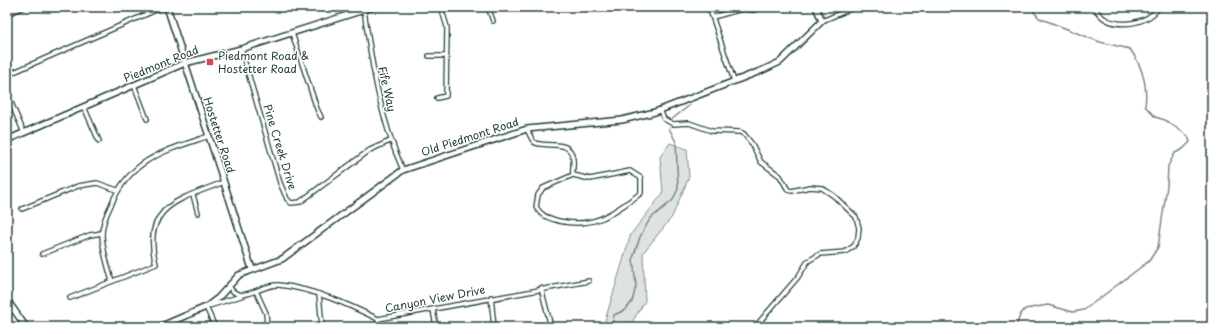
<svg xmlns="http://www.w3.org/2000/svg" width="1219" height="334" font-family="'Playpen Sans',sans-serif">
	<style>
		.green { fill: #dee3e2; stroke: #7e908b }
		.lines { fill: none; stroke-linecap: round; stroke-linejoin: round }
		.stream { stroke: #758883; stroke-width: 1.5 }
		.street-casing { stroke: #1f3d34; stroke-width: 6 }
		.secondary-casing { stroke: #1f3d34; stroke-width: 8 }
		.street { stroke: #fff; stroke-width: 3.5 }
		.secondary { stroke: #fff; stroke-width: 5 }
		.poi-dot { fill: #d1495b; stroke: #fff; stroke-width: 1.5 }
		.labels { text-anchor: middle; stroke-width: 3; stroke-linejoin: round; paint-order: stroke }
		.poi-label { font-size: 11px; fill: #1f3d34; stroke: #fff; text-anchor: start }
		.street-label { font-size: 11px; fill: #1f3d34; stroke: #fff }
	</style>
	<rect width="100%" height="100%" fill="#fff"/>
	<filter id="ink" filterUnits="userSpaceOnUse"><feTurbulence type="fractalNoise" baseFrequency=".025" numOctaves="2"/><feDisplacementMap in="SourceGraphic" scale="8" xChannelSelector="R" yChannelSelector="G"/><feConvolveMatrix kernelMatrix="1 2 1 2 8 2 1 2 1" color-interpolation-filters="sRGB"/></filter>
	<g filter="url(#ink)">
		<polygon class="green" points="670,143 687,149 689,177 672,217 643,253 645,301 629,327 603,327 631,234 663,193 660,157"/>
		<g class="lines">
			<g class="stream">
				<polyline points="671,120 690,105"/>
				<polyline points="612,327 614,315 625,310 632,302 636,286 633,258 640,237 650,219 673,200 678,189 676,142 669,128"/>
				<path d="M1016,327L1020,315L1025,309L1048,305L1073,312L1084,310L1149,261L1158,247L1167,186L1168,166L1175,153L1183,149L1190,142L1188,136L1165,120L1155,117L1145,106C1148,85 1142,66 1130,49L1100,42L1039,18L1030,7"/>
			</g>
			<defs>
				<g id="street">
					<polyline points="488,7 493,21"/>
					<polyline points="709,7 734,81"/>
					<path d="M1095,7C1104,31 1147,27 1159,7"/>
					<path d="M364,10C372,65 380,119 403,170"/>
					<polyline points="7,14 24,7"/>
					<polyline points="713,17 742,9 754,10"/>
					<polyline points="822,21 855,7"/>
					<polyline points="292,33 317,109 321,117"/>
					<polyline points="241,49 280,183 287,199 291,203 300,202 370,150 390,141"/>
					<polyline points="429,56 446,56"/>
					<polyline points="7,75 163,7"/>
					<polyline points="134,85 147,119"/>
					<polyline points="7,93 24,133"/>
					<polyline points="437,98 446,96 447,27 441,7"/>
					<polyline points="84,107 99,141"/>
					<polyline points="660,110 664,119 673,124 689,123 712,131 740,132 744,134 752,144 761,162 780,176 788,190 791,191 810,187 822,188 834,196 856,217 859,228 858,238 854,246 845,252 820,254 808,261 798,277 755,327"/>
					<path d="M527,129C529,133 531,139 534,142C542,149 571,137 573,159C574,164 572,170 573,175"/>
					<polyline points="7,171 8,176"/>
					<path d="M630,171L641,178V193C613,213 595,229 559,221C549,218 542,217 536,207L538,195L543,188L573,175L590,179Z"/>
					<polyline points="193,195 198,213"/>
					<polyline points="22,209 78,186 97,183 117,190"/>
					<polyline points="42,254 90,235 102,233"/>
					<path d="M112,281C108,267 102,249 102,234C102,225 107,213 111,205C131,158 165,151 209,136"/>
					<path d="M229,286C240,307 262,283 279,285C314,289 347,304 378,319L589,281"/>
					<polyline points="541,288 551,327"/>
					<polyline points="256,291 266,313 267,327"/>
					<polyline points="319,294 322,327"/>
					<polyline points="491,297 494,327"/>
					<path d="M70,298L156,264C140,206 181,199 224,182"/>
					<polyline points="433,309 436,327"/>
					<polyline points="7,312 14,310"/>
					<polyline points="378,319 378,327"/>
					<polyline points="215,327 206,307 241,296"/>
				</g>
				<g id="secondary">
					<polyline points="167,7 252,269"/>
					<polyline points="7,140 185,63 241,49 373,7"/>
					<polyline points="7,300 26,327"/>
					<polyline points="159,327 206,307 218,298 239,275 282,259 403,170 527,129 622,120 655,112 763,70 780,62 822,21 816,7"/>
				</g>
			</defs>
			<use href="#street" class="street-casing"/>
			<use href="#secondary" class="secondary-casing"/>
			<use href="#street" class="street"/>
			<use href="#secondary" class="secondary"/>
		</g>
	</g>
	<rect class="poi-dot" x="206" y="58" width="8" height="8" rx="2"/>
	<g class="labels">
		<g class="poi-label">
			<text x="218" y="60">Piedmont Road &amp;<tspan x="218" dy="13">Hostetter Road</tspan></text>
		</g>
		<g class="street-label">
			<text transform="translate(161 64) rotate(-22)" y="4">Piedmont Road</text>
			<text transform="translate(387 89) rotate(77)" y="4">Fife Way</text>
			<text transform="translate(219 135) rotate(72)" y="4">Hostetter Road</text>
			<text transform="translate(470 137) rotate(-18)" y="4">Old Piedmont Road</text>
			<text transform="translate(280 147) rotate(73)" y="4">Pine Creek Drive</text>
			<text transform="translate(435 299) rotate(-11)" y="4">Canyon View Drive</text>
		</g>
	</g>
	<rect width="1219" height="334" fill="none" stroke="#fff" stroke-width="24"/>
	<rect x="12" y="12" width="1195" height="310" fill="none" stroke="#1f3d34" stroke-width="1.5" filter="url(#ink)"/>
</svg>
